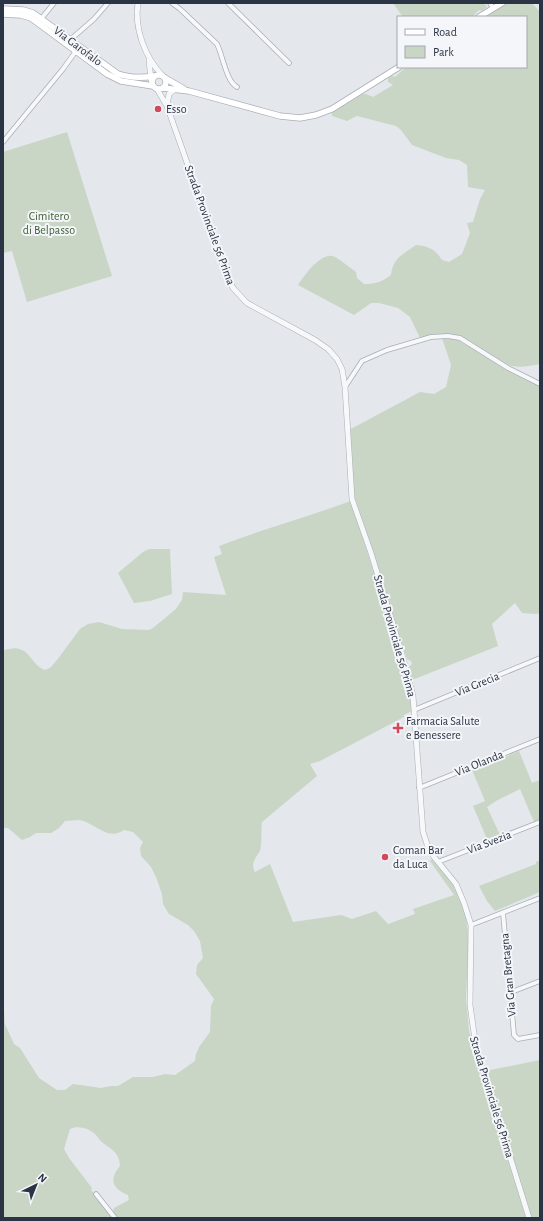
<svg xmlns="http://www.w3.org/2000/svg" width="543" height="1221" font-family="'Alegreya Sans',sans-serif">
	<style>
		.green { fill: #c9d6c5 }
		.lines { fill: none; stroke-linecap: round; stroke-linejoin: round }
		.minor-casing { stroke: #a9aeb7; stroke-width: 5.5 }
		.tertiary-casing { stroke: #a9aeb7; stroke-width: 6 }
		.secondary-casing { stroke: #a9aeb7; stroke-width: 7 }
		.minor { stroke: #f7f8fa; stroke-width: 4 }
		.tertiary { stroke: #f7f8fa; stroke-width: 5 }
		.secondary { stroke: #fff; stroke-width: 5.5 }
		.poi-dot { fill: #d1495b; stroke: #f4f6f9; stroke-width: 1.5 }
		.labels { text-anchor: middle; stroke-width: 4; stroke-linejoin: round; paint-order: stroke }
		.street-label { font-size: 12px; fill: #2b3445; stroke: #f4f6f9 }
		.poi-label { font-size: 12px; fill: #2b3445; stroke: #f4f6f9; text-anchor: start }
		.park-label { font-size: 12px; fill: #3f6138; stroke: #f4f6f9 }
	</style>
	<rect width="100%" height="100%" fill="#e4e7ec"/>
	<g class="green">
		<polygon points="393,3 484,3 487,7 482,11 479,10 472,17 403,17"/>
		<path d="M507,3H532L540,12V364C528,366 518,369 506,364L459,336L442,334L420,338L410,317L398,308L379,303H371L354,315L298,285C304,276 322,250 335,257C342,261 349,267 356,272L357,278L364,284C375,284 382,282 391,275C393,258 402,255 416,245C428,246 435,249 442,260L449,262L462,254L470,233L467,223L473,222L480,199L485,190L468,187L467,165L459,160L446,158L412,145L401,130L396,126L357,116L347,121L332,116V113L363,94H366L373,97L393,85L388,82V78L392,76L395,77L406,67H526V17H488L491,13Z"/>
		<polygon points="67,132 112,276 27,302 12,251 3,253 3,152"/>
		<polygon points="442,338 449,338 458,340 508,370 540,386 540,613 536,614 522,613 515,603 492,624 498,646 412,680 409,667 412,664 411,661 407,659 355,498 350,478 349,430 420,392 434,394 446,387 451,365"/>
		<path d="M351,501L391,626L409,691L412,711L404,715V717L320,761L310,764L317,776L262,822C261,829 262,846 260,851C256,858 250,863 255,872L270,864L293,922L341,915L352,919L376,911L388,924L415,914L413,909L454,895L430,861L431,859L452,883L463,906L466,918L469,938L466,998L469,1031L480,1069L526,1218H117L113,1212L114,1208L129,1200L128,1195C113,1189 108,1180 120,1166C119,1151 111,1150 102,1142C99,1140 98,1137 96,1135C89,1128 78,1125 70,1129L64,1149L69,1158L92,1188L91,1190L114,1218H3V994L5,1024L14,1044L20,1048L39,1078L57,1090H65L73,1084L101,1088L110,1086H118L133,1077H153L165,1074L175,1075L195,1061L196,1054L199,1047L210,1032L211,1006L214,999L196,974L197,965L203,958L200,941L194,931L188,925L169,914L163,904L162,894L156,877L151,867L141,856L140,848L143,842L133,832L124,830C107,842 94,821 78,820C74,820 69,821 65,821L59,828L51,833H36L30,837L22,840L8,828H3V650C8,650 14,647 19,649C31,652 32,665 45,670L50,668L57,660L80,629L88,624L99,622L122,629L149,630L153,628L176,609L182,600L183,592L226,595L214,557L222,554L219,546C263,529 307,517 351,501Z"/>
		<polygon points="149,549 170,549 172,594 150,601 134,603 118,573 143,552"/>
		<polygon points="519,751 532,783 540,780 540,819 534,822 520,789 496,801 487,807 500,835 487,839 473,806 485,801 472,770"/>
		<polygon points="540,860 540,892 495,911 487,901 479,886 536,864 536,862"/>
		<polygon points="540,1060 540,1218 532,1218 485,1071"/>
	</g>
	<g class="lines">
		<defs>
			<g id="minor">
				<path d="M172,3L180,9L217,44C223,56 226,81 237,87"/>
				<polyline points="228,3 289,63"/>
				<polyline points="490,3 493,8"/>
				<polyline points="41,19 54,3"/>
				<polyline points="70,40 94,19 108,3"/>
				<polyline points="3,142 63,69 76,51"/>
				<polyline points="345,387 362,361 387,350 431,337 448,336 460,338 508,368 540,384"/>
				<polyline points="414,710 540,658"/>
				<polyline points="419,788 540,739"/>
				<polyline points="438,862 540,822"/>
				<polyline points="503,913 514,1035 518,1039 540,1035"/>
				<polyline points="471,925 540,898"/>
				<polyline points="509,993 540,981"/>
				<polyline points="96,1194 115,1218"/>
			</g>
			<g id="tertiary">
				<path d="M138,3C134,28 145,58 163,76"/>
				<polyline points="149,60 151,80"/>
				<polyline points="157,89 167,106 226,273 233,288 247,303 315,340 328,349 337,359 342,369 345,387 352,499 371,553 401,651 413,696 423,832 427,844 434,857 456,884 464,903 471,925 470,1005 476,1047 529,1218"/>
				<polyline points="167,105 169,94 174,90"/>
			</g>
			<g id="secondary">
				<path d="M3,9L23,10L33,13L118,74C130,78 142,78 154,76"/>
				<polyline points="3,14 21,15 31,18 107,74 121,81 153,86"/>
				<polyline points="479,17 502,3"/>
				<circle cx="159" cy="82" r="7"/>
				<polyline points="165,78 184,89"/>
				<polyline points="163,88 189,91 280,116 300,118 316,115 332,109 399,67"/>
			</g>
		</defs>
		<use href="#minor" class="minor-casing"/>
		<use href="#tertiary" class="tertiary-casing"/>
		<use href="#secondary" class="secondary-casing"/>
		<use href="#minor" class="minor"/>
		<use href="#tertiary" class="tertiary"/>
		<use href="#secondary" class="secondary"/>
	</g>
	<g class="poi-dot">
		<circle cx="158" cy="109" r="4"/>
		<path d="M396 722h4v4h4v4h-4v4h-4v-4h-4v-4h4z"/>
		<circle cx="385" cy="857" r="4"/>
	</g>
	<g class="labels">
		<g class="street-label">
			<text transform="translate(78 46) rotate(37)" y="4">Via Garofalo</text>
			<text transform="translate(210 225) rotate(70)" y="4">Strada Provinciale 56 Prima</text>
			<text transform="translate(395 636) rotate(74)" y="4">Strada Provinciale 56 Prima</text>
			<text transform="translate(477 684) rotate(-22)" y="4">Via Grecia</text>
			<text transform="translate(479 763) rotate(-22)" y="4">Via Olanda</text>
			<text transform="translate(489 842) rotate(-21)" y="4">Via Svezia</text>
			<text transform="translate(508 975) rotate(-95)" y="4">Via Gran Bretagna</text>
			<text transform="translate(492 1097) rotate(73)" y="4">Strada Provinciale 56 Prima</text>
		</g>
		<g class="poi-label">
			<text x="166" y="113">Esso</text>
			<text x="406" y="725">Farmacia Salute<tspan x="406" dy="14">e Benessere</tspan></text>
			<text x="393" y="854">Coman Bar<tspan x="393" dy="14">da Luca</tspan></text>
		</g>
		<g class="park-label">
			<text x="49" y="220">Cimitero<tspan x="49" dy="14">di Belpasso</tspan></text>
		</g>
	</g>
	<rect width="543" height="1221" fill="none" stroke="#2b3445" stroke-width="8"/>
	<rect x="397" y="16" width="130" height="52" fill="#f4f6f9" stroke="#a4a8b1"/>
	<rect x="405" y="29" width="20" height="6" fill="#ffffff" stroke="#a4a8b1"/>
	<text x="433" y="36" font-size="12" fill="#2b3445">Road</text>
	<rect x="405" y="46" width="20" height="12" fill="#c9d6c5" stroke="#a4a8b1"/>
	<text x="433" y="56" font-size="12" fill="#2b3445">Park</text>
	<g transform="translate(36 1185) rotate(43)" stroke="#f4f6f9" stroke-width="3" paint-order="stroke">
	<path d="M0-3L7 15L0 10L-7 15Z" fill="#2b3445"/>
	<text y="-6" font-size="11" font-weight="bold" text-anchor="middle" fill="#2b3445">N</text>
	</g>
</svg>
